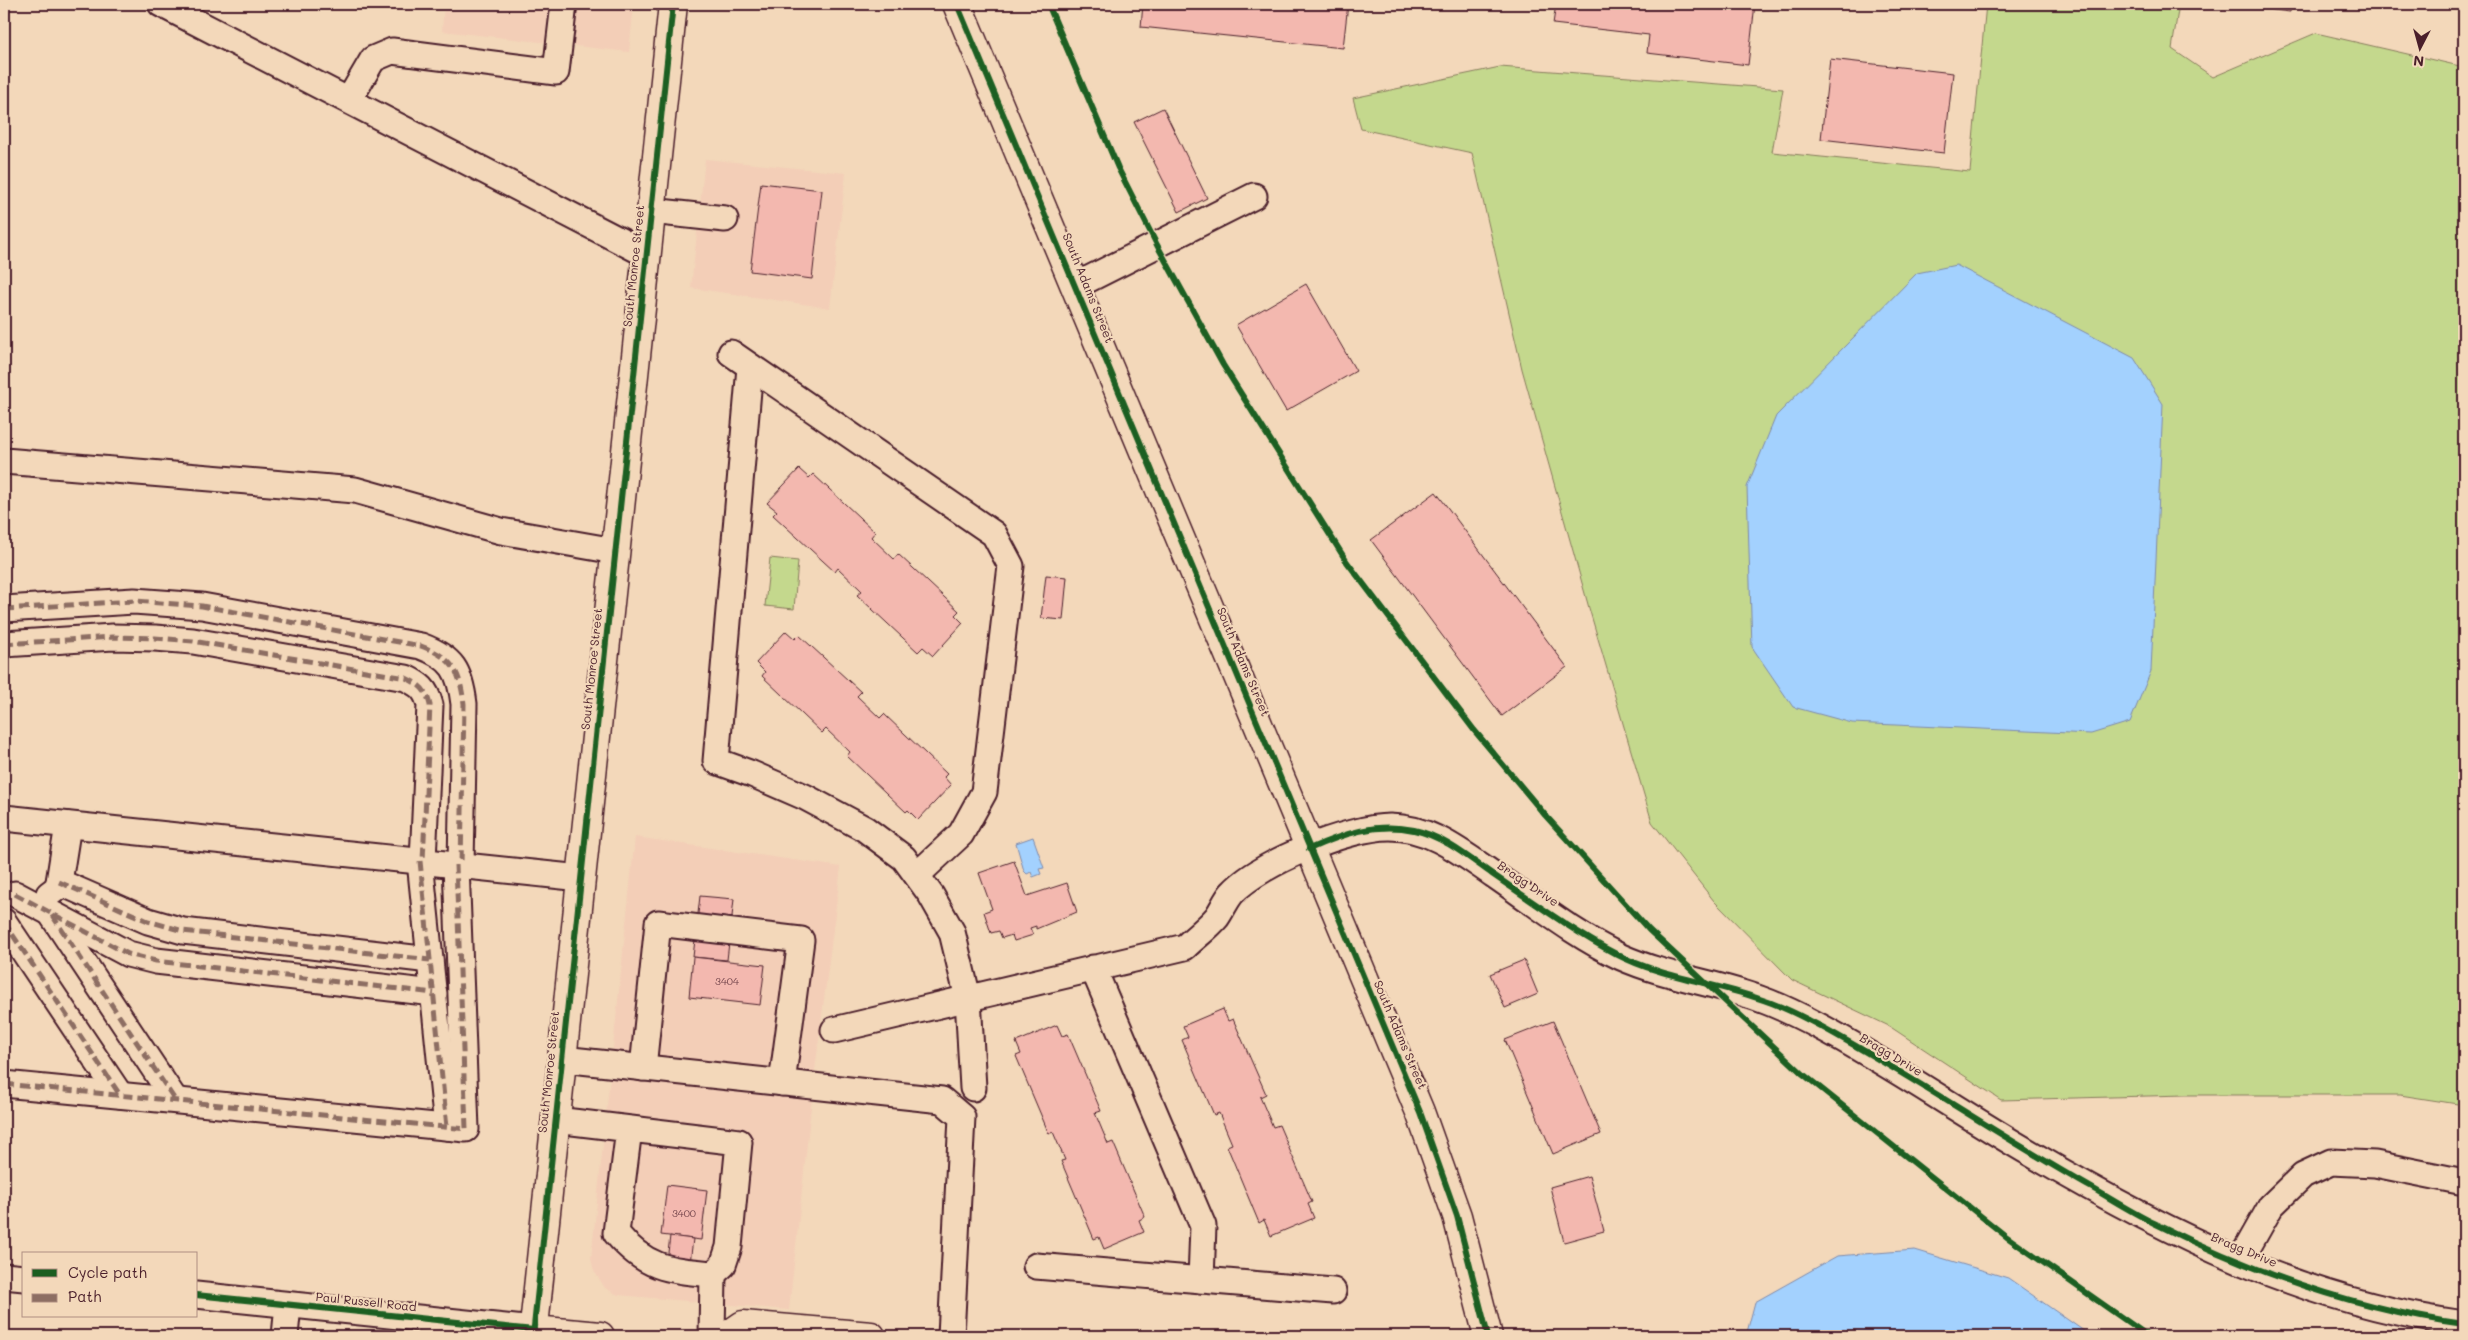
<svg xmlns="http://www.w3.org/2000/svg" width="2468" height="1340" font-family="Mali,sans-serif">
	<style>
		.built { fill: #f3ceb7 }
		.green { fill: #c4d88d; stroke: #877c5c }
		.water { fill: #a3d1fe; stroke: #7f8aaa }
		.building { fill: #f3b8af; stroke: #4a1f2b }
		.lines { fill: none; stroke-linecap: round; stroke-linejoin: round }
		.minor-casing { stroke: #4a1f2b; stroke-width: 29 }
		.major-casing { stroke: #4a1f2b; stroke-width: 31 }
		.minor { stroke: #f3d8ba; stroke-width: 25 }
		.major { stroke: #f3d8ba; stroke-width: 28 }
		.quiet { stroke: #8d6e63; stroke-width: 5; stroke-dasharray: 10 5; stroke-linecap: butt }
		.cycleway-casing { stroke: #f3d8ba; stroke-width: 9 }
		.cycleway { stroke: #1b5e20; stroke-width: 6 }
		.labels { text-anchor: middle; stroke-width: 4.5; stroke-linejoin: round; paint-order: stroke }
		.number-label { font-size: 10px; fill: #74454c }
		.street-label { font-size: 12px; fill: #4a1f2b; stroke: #f3d8ba }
	</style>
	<rect width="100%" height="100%" fill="#f3d8ba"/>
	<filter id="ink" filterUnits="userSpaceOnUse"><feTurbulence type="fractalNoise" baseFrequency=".02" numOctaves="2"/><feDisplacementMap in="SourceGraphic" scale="10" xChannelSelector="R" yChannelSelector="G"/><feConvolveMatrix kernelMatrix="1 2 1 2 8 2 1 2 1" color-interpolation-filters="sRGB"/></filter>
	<g filter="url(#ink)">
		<g class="built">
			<polygon points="444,4 634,4 629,52 442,31"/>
			<polygon points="705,159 846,173 830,308 691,288"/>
			<polygon points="635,837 841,867 815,1070 789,1310 618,1295 605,1288 594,1271 591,1259"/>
		</g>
		<g class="green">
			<polygon points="1986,4 2179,4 2172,49 2213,77 2316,33 2464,67 2464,1105 2400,1095 2185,1095 2001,1100 1889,1026 1792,980 1714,901 1652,822 1589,608 1522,369 1472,153 1361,129 1353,98 1500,67 1783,89 1772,152 1970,172"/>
			<polygon points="770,558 798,561 794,609 765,606"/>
		</g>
		<g class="water">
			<polygon points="1956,265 2134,358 2163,404 2151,671 2130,722 2091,734 1852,723 1793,707 1752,647 1747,487 1776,416 1917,273"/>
			<polygon points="1033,837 1044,868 1039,869 1041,874 1033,877 1031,872 1027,874 1024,871 1016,843"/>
			<polygon points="1915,1250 2008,1278 2091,1336 1746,1336 1755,1302 1837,1256"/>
		</g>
		<g class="building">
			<polygon points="1143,4 1348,4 1343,48 1141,27"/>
			<polygon points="1556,4 1755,4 1748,65 1647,53 1649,35 1553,24"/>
			<polygon points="2225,4 2291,4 2290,12"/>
			<polygon points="1830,59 1953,73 1944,153 1821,139"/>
			<polygon points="1163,108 1207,198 1179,212 1134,122"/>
			<polygon points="761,183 822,190 812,279 750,271"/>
			<polygon points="1306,284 1356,371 1286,411 1236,325"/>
			<polygon points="799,469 809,478 813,474 875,532 871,537 894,559 898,554 959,611 955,615 963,623 933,656 923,647 918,652 857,595 862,591 838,568 835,572 773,515 777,511 767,503"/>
			<polygon points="1436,492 1567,667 1502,716 1371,540"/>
			<polygon points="1046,575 1067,577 1063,620 1041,618"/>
			<polygon points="786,631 795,639 799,635 861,692 857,696 880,718 884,714 947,774 944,777 951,785 918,820 908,810 906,812 847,756 850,752 826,729 822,733 762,676 765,672 756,663"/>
			<polygon points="1014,861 1027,896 1067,883 1077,912 1036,929 1036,926 1030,928 1033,935 1014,941 1012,935 1002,938 999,931 991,933 984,912 992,909 979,873"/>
			<polygon points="700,896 734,899 727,960 693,957"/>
			<polygon points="693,957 765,965 760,1005 689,997"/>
			<polygon points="1524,960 1538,994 1505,1008 1490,974"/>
			<polygon points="1223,1009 1228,1021 1233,1019 1266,1094 1260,1097 1273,1127 1279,1125 1312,1202 1308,1204 1314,1218 1271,1236 1264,1220 1259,1223 1227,1146 1232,1144 1219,1113 1214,1115 1182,1040 1188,1037 1183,1026"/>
			<polygon points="1553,1021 1601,1134 1553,1154 1505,1040"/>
			<polygon points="1057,1025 1062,1036 1068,1034 1101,1111 1095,1113 1108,1144 1113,1142 1145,1217 1139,1220 1144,1232 1104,1249 1099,1237 1094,1239 1061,1161 1065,1160 1053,1132 1049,1134 1016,1056 1021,1054 1016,1042"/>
			<polygon points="1589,1176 1604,1231 1564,1242 1550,1187"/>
			<polygon points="667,1185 707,1190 701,1240 661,1235"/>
			<polygon points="670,1236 693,1239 690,1263 667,1261"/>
		</g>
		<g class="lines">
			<defs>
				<g id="minor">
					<polyline points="161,4 646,254"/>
					<polyline points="349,100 373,59 392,51 556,72 564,4"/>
					<polyline points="651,211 725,219"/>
					<polyline points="1075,286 1254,196"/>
					<polyline points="731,353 994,534 1011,566 984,792 961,834 917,875"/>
					<polyline points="750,367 716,761 752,774 805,797 865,829 904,858 931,895 952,932 968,998 973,1088"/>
					<polyline points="4,461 355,490 501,531 615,551"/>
					<path d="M4,609L134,601L202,606L421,646C453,658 460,671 464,704L461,865"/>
					<path d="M4,644L113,637L155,638L193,641L406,678C420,685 426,689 430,705L423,861"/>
					<polyline points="4,818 581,878"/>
					<polyline points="420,861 447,1127"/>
					<polyline points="59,882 148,921 183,931 430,960"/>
					<polyline points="15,894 128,954 156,961 434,993"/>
					<polyline points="49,894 57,888 59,882 68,825"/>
					<polyline points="52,915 175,1100"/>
					<polyline points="4,922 120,1095"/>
					<polyline points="1093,968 1203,1226 1201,1280"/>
					<path d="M834,1030L1185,947C1195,937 1208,928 1217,917C1222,910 1226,900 1232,893C1261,862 1349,827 1390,827C1430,827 1462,853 1494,875C1535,903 1576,936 1621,957C1666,977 1714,982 1760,999C1780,1006 1800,1016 1819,1026C1891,1064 1959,1112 2030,1153C2168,1234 2303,1302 2464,1324"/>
					<polyline points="562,1059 942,1100 962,1117 951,1336"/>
					<polyline points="643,1068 658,923 801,940 782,1083"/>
					<polyline points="4,1084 466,1129 456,865"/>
					<path d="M556,1120L739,1142L729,1247L723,1265L713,1274C669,1270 646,1269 616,1233L629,1129"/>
					<polyline points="2240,1261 2271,1206 2303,1175 2331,1162 2375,1164 2464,1182"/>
					<polyline points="1036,1266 1333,1291"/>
					<polyline points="4,1276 24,1278"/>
					<polyline points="196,1295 534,1330"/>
					<polyline points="285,1336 288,1305"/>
					<polyline points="712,1336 713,1274"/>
				</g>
				<g id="major">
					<polyline points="957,4 1420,1112 1457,1216 1488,1336"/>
					<polyline points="534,1330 600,1336"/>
					<polyline points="533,1336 673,4"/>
					<polyline points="727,1336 743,1325 871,1336"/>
				</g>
			</defs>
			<use href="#minor" class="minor-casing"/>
			<use href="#major" class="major-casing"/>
			<use href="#minor" class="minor"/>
			<use href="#major" class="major"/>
			<g class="quiet">
				<path d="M4,609L134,601L202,606L421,646C453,658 460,671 464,704L461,865"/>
				<path d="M4,644L113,637L155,638L193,641L406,678C420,685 426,689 430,705L423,861"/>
				<polyline points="420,861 447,1127"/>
				<polyline points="59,882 148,921 183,931 430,960"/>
				<polyline points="15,894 128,954 156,961 434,993"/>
				<polyline points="52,915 175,1100"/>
				<polyline points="4,922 120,1095"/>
				<polyline points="4,1084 466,1129 456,865"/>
			</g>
			<defs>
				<g id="cycleway">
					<polyline points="957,4 1420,1112 1457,1216 1488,1336"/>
					<polyline points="1048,4 1118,168 1157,245 1223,365 1347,562 1474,730 1545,815 1649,930 1803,1074 2007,1237 2148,1336"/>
					<path d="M1309,849C1343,834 1376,822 1414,830C1443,836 1468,857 1492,874C1533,902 1573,931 1616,954C1660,977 1711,982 1757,998C1780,1005 1801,1016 1822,1027C1914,1077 2001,1137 2092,1188C2113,1200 2133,1213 2154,1223C2252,1272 2356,1309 2464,1324"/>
					<polyline points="196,1295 534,1330"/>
					<polyline points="533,1336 673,4"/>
				</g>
			</defs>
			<use href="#cycleway" class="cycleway-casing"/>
			<use href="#cycleway" class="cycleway"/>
		</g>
	</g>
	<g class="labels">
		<g class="number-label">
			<text x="727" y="985">3404</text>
			<text x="684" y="1217">3400</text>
		</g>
		<g class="street-label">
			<text transform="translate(634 266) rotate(-84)" y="4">South Monroe Street</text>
			<text transform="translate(1088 288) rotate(68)" y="4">South Adams Street</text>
			<text transform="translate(1243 662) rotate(67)" y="4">South Adams Street</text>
			<text transform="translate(592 669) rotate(-84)" y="4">South Monroe Street</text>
			<text transform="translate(1528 884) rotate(34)" y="4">Bragg Drive</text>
			<text transform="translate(1400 1035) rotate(67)" y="4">South Adams Street</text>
			<text transform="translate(1891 1055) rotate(31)" y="4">Bragg Drive</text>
			<text transform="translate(549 1072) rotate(-84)" y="4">South Monroe Street</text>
			<text transform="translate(2244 1250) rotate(23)" y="4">Bragg Drive</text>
			<text transform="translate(366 1302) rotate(6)" y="4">Paul Russell Road</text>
		</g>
	</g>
	<rect width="2468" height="1340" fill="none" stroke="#f3d8ba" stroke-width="20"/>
	<rect x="10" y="10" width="2448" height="1320" fill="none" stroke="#4a1f2b" stroke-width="2" filter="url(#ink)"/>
	<rect x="22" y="1252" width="175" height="65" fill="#f3d8ba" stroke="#af8e81"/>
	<rect x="32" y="1269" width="25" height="8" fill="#1b5e20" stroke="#af8e81"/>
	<text x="68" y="1278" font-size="15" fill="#4a1f2b">Cycle path</text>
	<rect x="32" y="1294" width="25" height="8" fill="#8d6e63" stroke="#af8e81"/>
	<text x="68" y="1302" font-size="15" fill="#4a1f2b">Path</text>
	<g transform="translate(2420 48) rotate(186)" stroke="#f3d8ba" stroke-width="4" paint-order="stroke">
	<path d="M0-4L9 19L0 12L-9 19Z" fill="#4a1f2b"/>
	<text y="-8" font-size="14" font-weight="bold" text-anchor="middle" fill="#4a1f2b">N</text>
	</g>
</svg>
